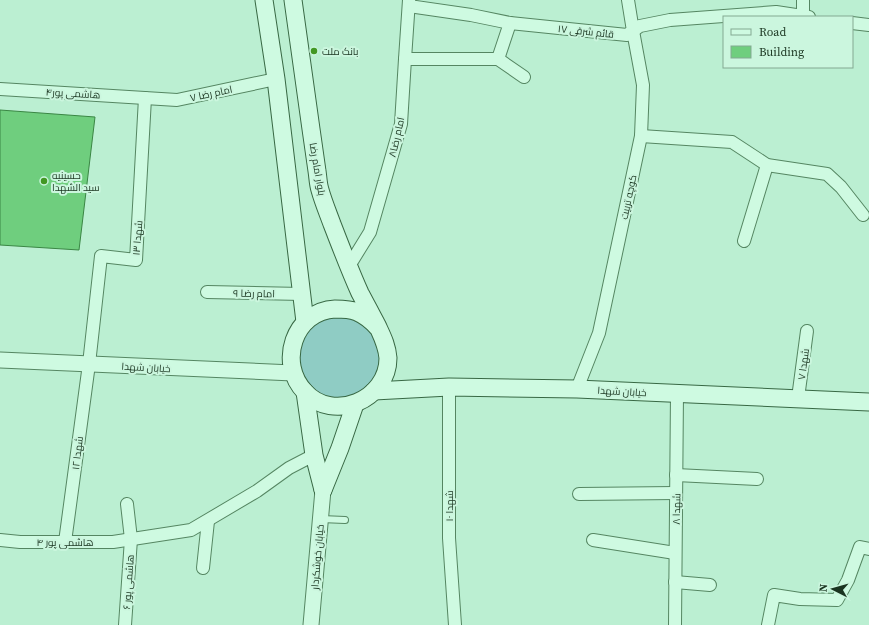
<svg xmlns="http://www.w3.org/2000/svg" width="869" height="625" font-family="'Source Serif 4',Cairo,serif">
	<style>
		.green { fill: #8fccc4 }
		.building { fill: #6fce7e; stroke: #3a8644 }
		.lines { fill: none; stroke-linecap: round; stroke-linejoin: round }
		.service-casing { stroke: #558662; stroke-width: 8 }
		.minor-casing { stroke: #558662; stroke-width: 14 }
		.tertiary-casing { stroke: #558662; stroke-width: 17 }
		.secondary-casing { stroke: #386844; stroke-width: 19 }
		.service { stroke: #cefae1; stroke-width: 6 }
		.minor { stroke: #cefae1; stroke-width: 12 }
		.tertiary { stroke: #cefae1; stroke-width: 15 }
		.secondary { stroke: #cefae1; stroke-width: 17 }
		.poi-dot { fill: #429723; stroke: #cbf6de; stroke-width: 1.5 }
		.labels { text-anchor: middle; stroke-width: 4; stroke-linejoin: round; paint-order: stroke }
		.street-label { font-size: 10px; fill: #1a3520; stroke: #cbf6de }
		.poi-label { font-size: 10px; fill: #1a3520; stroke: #cbf6de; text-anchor: start }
	</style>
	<rect width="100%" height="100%" fill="#bbefd2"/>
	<circle class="green" cx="339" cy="357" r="42"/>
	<polygon class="building" points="0,110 95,117 79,250 0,245"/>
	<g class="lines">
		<defs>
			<polyline id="service" points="321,519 345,520"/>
			<g id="minor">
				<polyline points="803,0 803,16"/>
				<polyline points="409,6 471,15 510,23 627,35 640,26 670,20 776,12 809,17"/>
				<polyline points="852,23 869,25"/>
				<polyline points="405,59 498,59 524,77"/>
				<polyline points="498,59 510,23"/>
				<polyline points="0,89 177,100 276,79"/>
				<polyline points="641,136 732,142 767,165 827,174 841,187 863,215"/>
				<polyline points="744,241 767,165"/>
				<polyline points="349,266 370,232 401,124 405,59 409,0"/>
				<polyline points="207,292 302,294"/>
				<polyline points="449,387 449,538 455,625"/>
				<polyline points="577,389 599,333 641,136 643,85 633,31 628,0"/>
				<polyline points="798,398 807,331"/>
				<polyline points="676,475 757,479"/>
				<polyline points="579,494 676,493"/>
				<polyline points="0,540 20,542 113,542 191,530 257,491 289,468 314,455"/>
				<polyline points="593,540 675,553"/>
				<polyline points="65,542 89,364 101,256 136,260 145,98"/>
				<polyline points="203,568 208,521"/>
				<polyline points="675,582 710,585"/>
				<polyline points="125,625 131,539 127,504"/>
				<polyline points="675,625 677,393"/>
				<polyline points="768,625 774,595 800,599 837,600 848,580 860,547 869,549"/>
			</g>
			<g id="tertiary">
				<polyline points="0,360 293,373"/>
				<polyline points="311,625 323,490"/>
			</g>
			<g id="secondary">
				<polyline points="264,0 276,79 305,322"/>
				<path d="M293,0C299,43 305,86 311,129C313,143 315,157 317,171C318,177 318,184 320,190C323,201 328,213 332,224C341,247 350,271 360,293C366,304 371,314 377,325C382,336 387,345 388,358C388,400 333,423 305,392C277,363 294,311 335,309C342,309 350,309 357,312C366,316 372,321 378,328"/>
				<polyline points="374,391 449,387 577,389 869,402"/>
				<polyline points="305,392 314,455 323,490"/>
				<polyline points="323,490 340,448 355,404"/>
			</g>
		</defs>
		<use href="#service" class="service-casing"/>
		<use href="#minor" class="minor-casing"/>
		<use href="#tertiary" class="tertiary-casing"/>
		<use href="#secondary" class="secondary-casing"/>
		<use href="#service" class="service"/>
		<use href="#minor" class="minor"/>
		<use href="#tertiary" class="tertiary"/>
		<use href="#secondary" class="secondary"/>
	</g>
	<g class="poi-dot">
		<circle cx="314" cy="51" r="4"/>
		<circle cx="44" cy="181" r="4"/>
	</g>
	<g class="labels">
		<g class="street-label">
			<text transform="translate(586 31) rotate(6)" y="4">قائم شرقی ۱۷</text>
			<text transform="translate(73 93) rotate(3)" y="4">هاشمی پور۴</text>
			<text transform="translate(211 93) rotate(-12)" y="4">امام رضا ۷</text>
			<text transform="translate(396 137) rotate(-77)" y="4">۸امام رضا</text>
			<text transform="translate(318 169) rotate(80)" y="4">بلوار امام رضا</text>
			<text transform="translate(628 197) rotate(-78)" y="4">کوچه تربیت</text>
			<text transform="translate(137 238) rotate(-85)" y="4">شهدا ۱۳</text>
			<text transform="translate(254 293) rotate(1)" y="4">امام رضا ۹</text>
			<text transform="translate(803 364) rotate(-82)" y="4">شهدا ۷</text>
			<text transform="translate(146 367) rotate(3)" y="4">خیابان شهدا</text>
			<text transform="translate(622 391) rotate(3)" y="4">خیابان شهدا</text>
			<text transform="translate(77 453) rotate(-83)" y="4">شهدا ۱۲</text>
			<text transform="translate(449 506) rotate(-90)" y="4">شهدا ۱۰</text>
			<text transform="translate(676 509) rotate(-89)" y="4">شهدا ۸</text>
			<text x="65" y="546">هاشمی پور ۴</text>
			<text transform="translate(317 557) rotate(-85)" y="4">خیابان خوشکردار</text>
			<text transform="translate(128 582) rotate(-86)" y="4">هاشمی پور ۶</text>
		</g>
		<g class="poi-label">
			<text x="322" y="55">بانک ملت</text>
			<text x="52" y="179">حسینیه<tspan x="52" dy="12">سید الشهدا</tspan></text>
		</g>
	</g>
	<rect x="723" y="16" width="130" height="52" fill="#cbf6de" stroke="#84a992"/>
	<rect x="731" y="29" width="20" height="6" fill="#cefae1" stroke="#84a992"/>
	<text x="759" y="36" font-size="12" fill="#1a3520">Road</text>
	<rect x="731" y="46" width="20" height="12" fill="#6fce7e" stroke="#84a992"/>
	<text x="759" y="56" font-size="12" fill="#1a3520">Building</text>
	<g transform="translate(833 589) rotate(276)" stroke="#cbf6de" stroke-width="3" paint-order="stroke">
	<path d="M0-3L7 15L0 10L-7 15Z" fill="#1a3520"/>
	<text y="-6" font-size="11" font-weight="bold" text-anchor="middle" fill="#1a3520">N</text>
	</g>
</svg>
